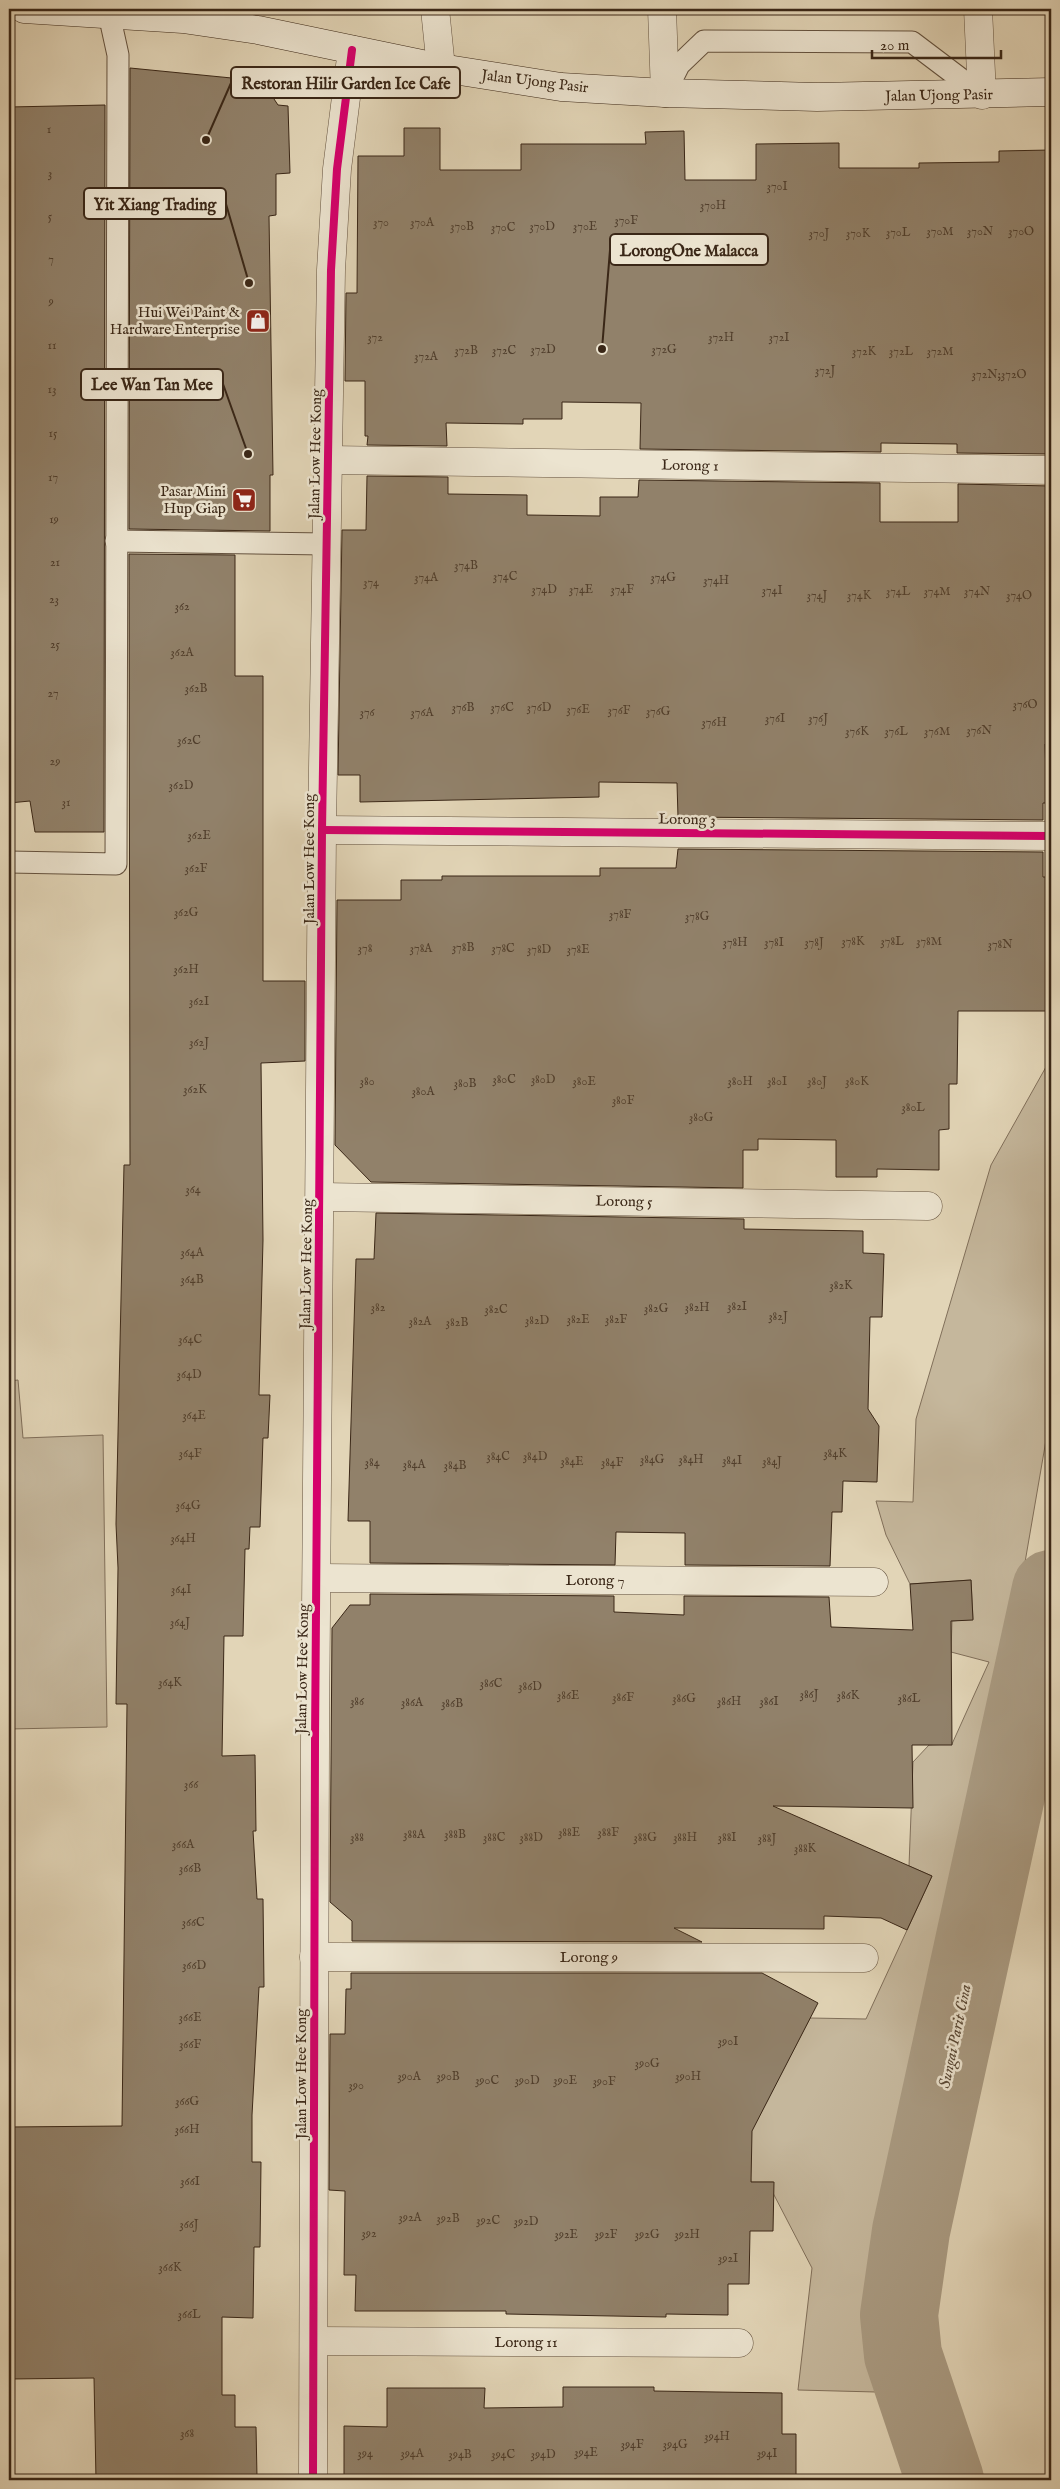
<svg xmlns="http://www.w3.org/2000/svg" width="1060" height="2489" font-family="'IM FELL English',serif">
	<style>
		.green { fill: #c5b79c; stroke: #806f5a }
		.lines { fill: none; stroke-linecap: round; stroke-linejoin: round }
		.river { stroke: #a99a81; stroke-width: 78 }
		.building { fill: #91816a; stroke: #3a2717 }
		.lane-casing { stroke: #64523f; stroke-width: 23 }
		.street-casing { stroke: #64523f; stroke-width: 29 }
		.secondary-casing { stroke: #3a2717; stroke-width: 29 }
		.lane { stroke: #ece4d0; stroke-width: 21 }
		.street { stroke: #ece4d0; stroke-width: 28 }
		.secondary { stroke: #ece4d0; stroke-width: 28 }
		.cycleway-casing { stroke: #ece4d0; stroke-width: 11 }
		.cycleway { stroke: #d6006c; stroke-width: 8 }
		.labels { text-anchor: middle; stroke-width: 5; stroke-linejoin: round; paint-order: stroke }
		.number-label { font-size: 12px; fill: #503e2c }
		.street-label { font-size: 15px; fill: #3a2717; stroke: #ece4d0 }
		.poi-label { font-size: 15px; fill: #3a2717; stroke: #ece4d0; text-anchor: end }
		.water-label { font-size: 16px; font-style: italic; fill: #5b4a37; stroke: #ece4d0 }
		.leader { fill: none; stroke: #3a2717; stroke-width: 2 }
		.callout-dot { fill: #3a2717; stroke: #ece4d0; stroke-width: 2 }
		.callout { fill: #ece4d0; stroke: #3a2717; stroke-width: 2 }
		.callout-label { font-size: 16px; text-anchor: middle; font-weight: bold; fill: #3a2717 }
	</style>
	<rect width="100%" height="100%" fill="#e2d5b7"/>
	<filter id="stains"><feTurbulence type="fractalNoise" baseFrequency=".004" numOctaves="4"/><feColorMatrix values="0 0 0 0 .2 0 0 0 0 .09 0 0 0 0 .02 0 0 0 .5 -.17"/></filter>
	<radialGradient id="worn" r=".72"><stop offset=".6" stop-color="#630" stop-opacity="0"/><stop offset="1" stop-color="#630" stop-opacity=".3"/></radialGradient>
	<g class="green">
		<polygon points="1051,1058 1051,1411 1018,1603 968,1854 913,2075 877,2262 871,2339 876,2392 798,2390 812,2268 773,2193 773,2182 751,2182 746,2141 810,2018 866,2019 932,1876 909,1866 913,1762 929,1745 952,1744 989,1662 951,1652 952,1621 973,1619 971,1580 910,1584 886,1535 876,1501 913,1502 916,1419 991,1165"/>
		<polygon points="18,1380 23,1438 103,1435 107,1727 9,1729 9,1381"/>
	</g>
	<g class="lines">
		<polyline class="river" points="945,2480 903,2355 899,2315 911,2231 1051,1589"/>
	</g>
	<g class="building">
		<polygon points="130,68 262,81 278,105 288,106 290,173 276,174 276,215 269,216 273,475 270,475 270,531 129,529"/>
		<polygon points="105,105 104,832 35,832 30,801 9,803 9,107"/>
		<polygon points="404,128 440,128 440,170 521,170 521,144 646,144 645,132 684,131 685,180 756,180 756,144 839,143 839,168 919,168 919,163 999,162 999,151 1051,150 1051,454 957,453 957,444 881,443 881,452 640,449 641,403 562,402 562,419 523,419 523,424 446,423 447,446 367,445 368,436 365,436 365,381 345,381 346,293 357,293 358,156 404,156"/>
		<polygon points="367,476 448,477 448,494 527,495 527,515 600,516 600,497 638,497 639,480 880,483 880,522 958,522 958,484 1051,486 1051,745 1045,744 1047,803 1043,803 1043,820 678,817 677,783 599,782 599,797 360,802 360,775 338,775 342,530 366,530"/>
		<polygon points="129,554 235,555 235,676 263,676 263,981 305,981 305,1061 261,1063 263,1240 259,1395 270,1395 268,1438 263,1438 260,1527 250,1527 249,1549 245,1549 243,1636 224,1636 222,1756 255,1755 256,1831 253,1831 257,1899 263,1899 264,1987 259,1987 252,2115 252,2162 261,2162 260,2247 254,2247 253,2318 222,2317 222,2395 235,2395 235,2427 256,2427 257,2477 236,2477 236,2480 96,2480 94,2378 9,2379 9,2127 122,2126 127,1704 116,1704 118,1568 116,1524 124,1165 130,1165"/>
		<polygon points="678,849 1043,852 1043,877 1051,877 1051,1011 958,1011 957,1084 949,1084 949,1129 939,1130 939,1170 877,1169 877,1177 836,1177 836,1140 758,1139 758,1150 743,1150 743,1188 371,1182 335,1145 337,900 401,900 401,880 442,880 442,876 600,876 600,868 676,868"/>
		<polygon points="376,1213 744,1219 744,1229 863,1231 863,1253 884,1254 882,1317 870,1317 868,1409 879,1426 877,1482 843,1481 842,1512 832,1512 830,1566 685,1565 685,1533 616,1532 615,1565 370,1563 370,1521 348,1521 356,1259 374,1259"/>
		<polygon points="971,1580 973,1620 951,1621 952,1745 912,1745 913,1808 773,1806 932,1876 907,1930 881,1918 824,1916 824,1929 674,1928 702,1942 352,1941 352,1921 330,1902 332,1628 350,1605 370,1605 370,1594 614,1596 614,1612 684,1615 684,1596 829,1597 831,1627 913,1630 910,1584"/>
		<polygon points="351,1973 762,1973 818,2003 752,2131 751,2182 774,2182 773,2231 750,2231 749,2284 728,2284 728,2315 666,2314 666,2317 506,2314 506,2311 355,2311 356,2275 344,2275 345,2191 329,2190 330,2034 345,2034 346,1989 351,1989"/>
		<polygon points="563,2387 654,2387 654,2391 782,2393 782,2434 796,2434 796,2480 344,2480 344,2426 387,2427 387,2388 485,2388 484,2408 563,2407"/>
	</g>
	<g class="lines">
		<defs>
			<g id="lane">
				<polyline points="665,93 679,65 704,41 912,42 982,95"/>
				<polyline points="116,541 327,544"/>
				<polyline points="9,862 116,864 118,55 109,14"/>
			</g>
			<g id="street">
				<polyline points="435,9 441,68"/>
				<polyline points="662,9 665,93"/>
				<polyline points="978,9 982,95"/>
				<polyline points="329,460 1051,470"/>
				<polyline points="322,830 1051,836"/>
				<polyline points="321,1197 928,1206"/>
				<polyline points="317,1578 874,1582"/>
				<polyline points="314,1957 864,1958"/>
				<polyline points="314,2341 739,2343"/>
				<polyline points="313,2480 315,1743 322,830 331,270 337,169 352,50"/>
			</g>
			<polyline id="secondary" points="24,9 183,19 258,30 441,68 561,87 665,93 817,97 1051,92"/>
		</defs>
		<use href="#lane" class="lane-casing"/>
		<use href="#street" class="street-casing"/>
		<use href="#secondary" class="secondary-casing"/>
		<use href="#lane" class="lane"/>
		<use href="#street" class="street"/>
		<use href="#secondary" class="secondary"/>
		<defs>
			<g id="cycleway">
				<polyline points="322,830 1051,836"/>
				<polyline points="313,2480 315,1743 322,830 331,270 337,169 352,50"/>
			</g>
		</defs>
		<use href="#cycleway" class="cycleway-casing"/>
		<use href="#cycleway" class="cycleway"/>
	</g>
	<defs>
		<symbol id="shop-square" viewBox="-11 -11 22 22"><rect x="-9" y="-9" width="18" height="18" rx="4" fill="#8f2418" stroke="#ece4d0"/><path d="M-5-2.5h2.3a2.7 3.5 0 0 1 5.4 0H5L5.5 6h-11ZM-1.5-2.5h3a1.5 2.3 0 0 0-3 0Z" fill="#fff"/></symbol>
		<symbol id="supermarket-square" viewBox="-11 -11 22 22"><rect x="-9" y="-9" width="18" height="18" rx="4" fill="#8f2418" stroke="#ece4d0"/><path d="M-6-5.5h2.5l.6 2H6L4.5 2H-2.5L-4.4-4H-6ZM-1.5 3.2a1.3 1.3 0 1 0 .1 0ZM3 3.2a1.3 1.3 0 1 0 .1 0Z" fill="#fff"/></symbol>
	</defs>
	<g fill-rule="evenodd">
		<use href="#shop-square" x="244" y="307" width="28" height="28"/>
		<use href="#supermarket-square" x="230" y="486" width="28" height="28"/>
	</g>
	<g class="labels">
		<g class="number-label">
			<text x="49" y="133">1</text>
			<text x="50" y="177">3</text>
			<text x="777" y="190">370I</text>
			<text x="713" y="209">370H</text>
			<text x="50" y="220">5</text>
			<text x="626" y="224">370F</text>
			<text x="381" y="226">370</text>
			<text x="422" y="226">370A</text>
			<text x="462" y="230">370B</text>
			<text x="542" y="230">370D</text>
			<text x="585" y="230">370E</text>
			<text x="503" y="231">370C</text>
			<text x="940" y="235">370M</text>
			<text x="980" y="235">370N</text>
			<text x="1021" y="235">370O</text>
			<text x="898" y="236">370L</text>
			<text x="819" y="237">370J</text>
			<text x="858" y="237">370K</text>
			<text x="51" y="263">7</text>
			<text x="51" y="305">9</text>
			<text x="375" y="341">372</text>
			<text x="721" y="341">372H</text>
			<text x="779" y="341">372I</text>
			<text x="52" y="349">11</text>
			<text x="543" y="353">372D</text>
			<text x="664" y="353">372G</text>
			<text x="466" y="354">372B</text>
			<text x="504" y="354">372C</text>
			<text x="864" y="355">372K</text>
			<text x="901" y="355">372L</text>
			<text x="940" y="355">372M</text>
			<text x="426" y="360">372A</text>
			<text x="825" y="374">372J</text>
			<text x="999" y="378">372N;372O</text>
			<text x="52" y="393">13</text>
			<text x="53" y="437">15</text>
			<text x="53" y="481">17</text>
			<text x="54" y="523">19</text>
			<text x="55" y="566">21</text>
			<text x="466" y="569">374B</text>
			<text x="505" y="580">374C</text>
			<text x="426" y="581">374A</text>
			<text x="663" y="581">374G</text>
			<text x="716" y="584">374H</text>
			<text x="371" y="586">374</text>
			<text x="544" y="593">374D</text>
			<text x="581" y="593">374E</text>
			<text x="622" y="593">374F</text>
			<text x="772" y="594">374I</text>
			<text x="898" y="595">374L</text>
			<text x="937" y="595">374M</text>
			<text x="977" y="595">374N</text>
			<text x="817" y="599">374J</text>
			<text x="859" y="599">374K</text>
			<text x="1019" y="599">374O</text>
			<text x="54" y="603">23</text>
			<text x="182" y="610">362</text>
			<text x="55" y="648">25</text>
			<text x="182" y="656">362A</text>
			<text x="196" y="692">362B</text>
			<text x="53" y="697">27</text>
			<text x="1025" y="708">376O</text>
			<text x="463" y="711">376B</text>
			<text x="502" y="711">376C</text>
			<text x="539" y="711">376D</text>
			<text x="578" y="713">376E</text>
			<text x="619" y="714">376F</text>
			<text x="658" y="715">376G</text>
			<text x="367" y="716">376</text>
			<text x="422" y="716">376A</text>
			<text x="775" y="722">376I</text>
			<text x="818" y="722">376J</text>
			<text x="714" y="726">376H</text>
			<text x="979" y="734">376N</text>
			<text x="857" y="735">376K</text>
			<text x="896" y="735">376L</text>
			<text x="937" y="735">376M</text>
			<text x="189" y="744">362C</text>
			<text x="55" y="765">29</text>
			<text x="181" y="789">362D</text>
			<text x="66" y="806">31</text>
			<text x="199" y="839">362E</text>
			<text x="196" y="872">362F</text>
			<text x="186" y="916">362G</text>
			<text x="620" y="918">378F</text>
			<text x="697" y="920">378G</text>
			<text x="853" y="945">378K</text>
			<text x="892" y="945">378L</text>
			<text x="929" y="945">378M</text>
			<text x="735" y="946">378H</text>
			<text x="774" y="946">378I</text>
			<text x="814" y="946">378J</text>
			<text x="1000" y="948">378N</text>
			<text x="463" y="951">378B</text>
			<text x="365" y="952">378</text>
			<text x="421" y="952">378A</text>
			<text x="503" y="952">378C</text>
			<text x="539" y="953">378D</text>
			<text x="578" y="953">378E</text>
			<text x="186" y="973">362H</text>
			<text x="199" y="1005">362I</text>
			<text x="199" y="1046">362J</text>
			<text x="504" y="1083">380C</text>
			<text x="543" y="1083">380D</text>
			<text x="367" y="1085">380</text>
			<text x="584" y="1085">380E</text>
			<text x="740" y="1085">380H</text>
			<text x="777" y="1085">380I</text>
			<text x="817" y="1085">380J</text>
			<text x="857" y="1085">380K</text>
			<text x="465" y="1087">380B</text>
			<text x="195" y="1093">362K</text>
			<text x="423" y="1095">380A</text>
			<text x="623" y="1104">380F</text>
			<text x="913" y="1111">380L</text>
			<text x="701" y="1121">380G</text>
			<text x="193" y="1193">364</text>
			<text x="192" y="1256">364A</text>
			<text x="192" y="1283">364B</text>
			<text x="841" y="1289">382K</text>
			<text x="737" y="1310">382I</text>
			<text x="378" y="1311">382</text>
			<text x="697" y="1311">382H</text>
			<text x="656" y="1312">382G</text>
			<text x="496" y="1313">382C</text>
			<text x="778" y="1320">382J</text>
			<text x="578" y="1323">382E</text>
			<text x="616" y="1323">382F</text>
			<text x="537" y="1324">382D</text>
			<text x="420" y="1325">382A</text>
			<text x="457" y="1326">382B</text>
			<text x="190" y="1343">364C</text>
			<text x="189" y="1378">364D</text>
			<text x="194" y="1419">364E</text>
			<text x="190" y="1457">364F</text>
			<text x="835" y="1457">384K</text>
			<text x="498" y="1460">384C</text>
			<text x="535" y="1460">384D</text>
			<text x="652" y="1463">384G</text>
			<text x="691" y="1463">384H</text>
			<text x="732" y="1464">384I</text>
			<text x="572" y="1465">384E</text>
			<text x="772" y="1465">384J</text>
			<text x="372" y="1466">384</text>
			<text x="612" y="1466">384F</text>
			<text x="414" y="1468">384A</text>
			<text x="455" y="1469">384B</text>
			<text x="188" y="1509">364G</text>
			<text x="183" y="1542">364H</text>
			<text x="181" y="1593">364I</text>
			<text x="180" y="1626">364J</text>
			<text x="170" y="1686">364K</text>
			<text x="491" y="1687">386C</text>
			<text x="530" y="1690">386D</text>
			<text x="809" y="1698">386J</text>
			<text x="568" y="1699">386E</text>
			<text x="848" y="1699">386K</text>
			<text x="623" y="1701">386F</text>
			<text x="684" y="1702">386G</text>
			<text x="909" y="1702">386L</text>
			<text x="357" y="1705">386</text>
			<text x="729" y="1705">386H</text>
			<text x="769" y="1705">386I</text>
			<text x="412" y="1706">386A</text>
			<text x="452" y="1707">386B</text>
			<text x="191" y="1788">366</text>
			<text x="569" y="1836">388E</text>
			<text x="608" y="1836">388F</text>
			<text x="414" y="1838">388A</text>
			<text x="455" y="1838">388B</text>
			<text x="357" y="1841">388</text>
			<text x="494" y="1841">388C</text>
			<text x="531" y="1841">388D</text>
			<text x="645" y="1841">388G</text>
			<text x="685" y="1841">388H</text>
			<text x="727" y="1841">388I</text>
			<text x="767" y="1842">388J</text>
			<text x="183" y="1848">366A</text>
			<text x="805" y="1852">388K</text>
			<text x="190" y="1872">366B</text>
			<text x="193" y="1926">366C</text>
			<text x="194" y="1969">366D</text>
			<text x="190" y="2021">366E</text>
			<text x="728" y="2045">390I</text>
			<text x="190" y="2048">366F</text>
			<text x="647" y="2067">390G</text>
			<text x="409" y="2080">390A</text>
			<text x="448" y="2080">390B</text>
			<text x="688" y="2080">390H</text>
			<text x="487" y="2084">390C</text>
			<text x="527" y="2084">390D</text>
			<text x="565" y="2084">390E</text>
			<text x="604" y="2085">390F</text>
			<text x="356" y="2089">390</text>
			<text x="187" y="2105">366G</text>
			<text x="187" y="2133">366H</text>
			<text x="190" y="2185">366I</text>
			<text x="410" y="2221">392A</text>
			<text x="448" y="2222">392B</text>
			<text x="488" y="2224">392C</text>
			<text x="526" y="2225">392D</text>
			<text x="189" y="2228">366J</text>
			<text x="369" y="2237">392</text>
			<text x="566" y="2238">392E</text>
			<text x="606" y="2238">392F</text>
			<text x="647" y="2238">392G</text>
			<text x="687" y="2238">392H</text>
			<text x="728" y="2262">392I</text>
			<text x="170" y="2271">366K</text>
			<text x="189" y="2318">366L</text>
			<text x="187" y="2437">368</text>
			<text x="717" y="2440">394H</text>
			<text x="632" y="2448">394F</text>
			<text x="675" y="2448">394G</text>
			<text x="586" y="2456">394E</text>
			<text x="365" y="2457">394</text>
			<text x="412" y="2457">394A</text>
			<text x="767" y="2457">394I</text>
			<text x="460" y="2458">394B</text>
			<text x="503" y="2458">394C</text>
			<text x="543" y="2458">394D</text>
		</g>
		<g class="street-label">
			<text transform="translate(535 81) rotate(7)" y="5">Jalan Ujong Pasir</text>
			<text transform="translate(939 95) rotate(-1)" y="5">Jalan Ujong Pasir</text>
			<text transform="translate(315 454) rotate(-89)" y="5">Jalan Low Hee Kong</text>
			<text transform="translate(690 465) rotate(1)" y="5">Lorong 1</text>
			<text transform="translate(687 819) rotate(1)" y="5">Lorong 3</text>
			<text transform="translate(309 859) rotate(-90)" y="5">Jalan Low Hee Kong</text>
			<text transform="translate(624 1201) rotate(1)" y="5">Lorong 5</text>
			<text transform="translate(306 1264) rotate(-89)" y="5">Jalan Low Hee Kong</text>
			<text x="595" y="1585">Lorong 7</text>
			<text transform="translate(302 1669) rotate(-89)" y="5">Jalan Low Hee Kong</text>
			<text x="589" y="1962">Lorong 9</text>
			<text transform="translate(301 2074) rotate(-90)" y="5">Jalan Low Hee Kong</text>
			<text x="526" y="2347">Lorong 11</text>
		</g>
		<g class="poi-label">
			<text x="240" y="317">Hui Wei Paint &amp;<tspan x="240" dy="17">Hardware Enterprise</tspan></text>
			<text x="226" y="496">Pasar Mini<tspan x="226" dy="17">Hup Giap</tspan></text>
		</g>
		<g class="water-label">
			<text transform="translate(954 2036) rotate(-78)" y="6">Sungai Parit Cina</text>
		</g>
	</g>
	<path class="leader" d="M206 140L231 83M249 283L226 204M602 349L610 250M248 454L223 384"/>
	<g class="callout-dot">
		<circle cx="206" cy="140" r="5"/>
		<circle cx="249" cy="283" r="5"/>
		<circle cx="602" cy="349" r="5"/>
		<circle cx="248" cy="454" r="5"/>
	</g>
	<g class="callout">
		<rect x="231" y="67" width="229" height="31" rx="5"/>
		<rect x="84" y="188" width="142" height="31" rx="5"/>
		<rect x="610" y="234" width="158" height="31" rx="5"/>
		<rect x="81" y="369" width="142" height="31" rx="5"/>
	</g>
	<g class="callout-label">
		<text x="346" y="89">Restoran Hilir Garden Ice Cafe</text>
		<text x="155" y="210">Yit Xiang Trading</text>
		<text x="689" y="256">LorongOne Malacca</text>
		<text x="152" y="390">Lee Wan Tan Mee</text>
	</g>
	<rect width="1060" height="2489" fill="none" stroke="#e2d5b7" stroke-width="30"/>
	<rect x="10" y="10" width="1040" height="2469" fill="none" stroke="#3a2717" stroke-width="2.5"/>
	<rect x="15" y="15" width="1030" height="2459" fill="none" stroke="#3a2717"/>
	<path d="M872 50v8h129v-8" fill="none" stroke="#3a2717" stroke-width="2.5"/>
	<text x="880" y="50" font-size="15" fill="#3a2717" stroke="#ece4d0" stroke-width="4" paint-order="stroke">20 m</text>
	<rect width="100%" height="100%" filter="url(#stains)"/>
	<rect width="100%" height="100%" fill="url(#worn)"/>
</svg>
